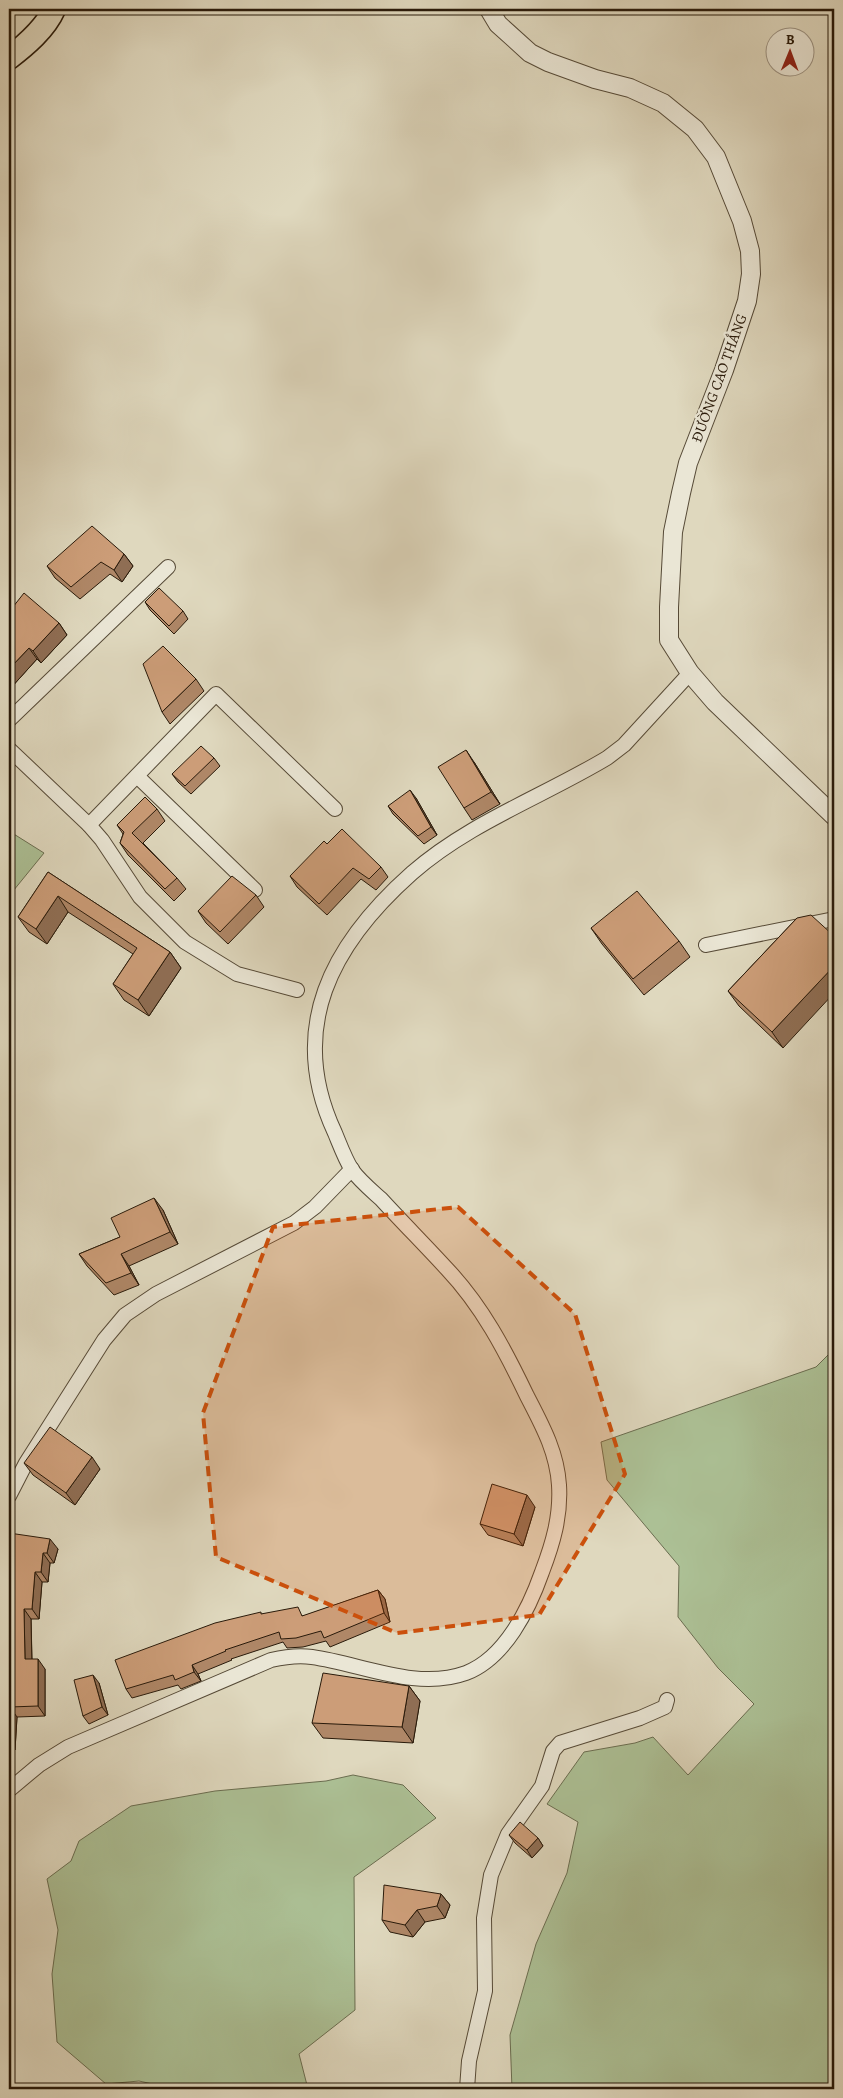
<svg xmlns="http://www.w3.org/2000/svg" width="843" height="2098" font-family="Alegreya,serif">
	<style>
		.green { fill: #acc095; stroke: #6a6d50 }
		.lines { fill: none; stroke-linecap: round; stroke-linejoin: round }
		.minor-casing { stroke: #564a37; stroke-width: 16 }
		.tertiary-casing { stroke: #564a37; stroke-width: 20 }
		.primary-casing { stroke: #291a0a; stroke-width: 25 }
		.minor { stroke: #eae6d5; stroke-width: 14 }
		.tertiary { stroke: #eae6d5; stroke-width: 18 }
		.primary { stroke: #dfd8be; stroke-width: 22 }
		.wall { fill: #af8767; stroke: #291a0a }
		.shaded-wall { fill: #8f6e54; stroke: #291a0a }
		.building { fill: #cc9d78; stroke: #291a0a }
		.marked { fill: #cb500c; fill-opacity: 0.2; stroke: #cb500c; stroke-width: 4; stroke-dasharray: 10 6; stroke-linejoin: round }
		.labels { text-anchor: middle; stroke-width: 4.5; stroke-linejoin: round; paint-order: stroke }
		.street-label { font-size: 15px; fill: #291a0a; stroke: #eae6d5 }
	</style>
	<rect width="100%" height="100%" fill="#dfd8be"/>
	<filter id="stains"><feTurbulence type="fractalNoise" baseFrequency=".004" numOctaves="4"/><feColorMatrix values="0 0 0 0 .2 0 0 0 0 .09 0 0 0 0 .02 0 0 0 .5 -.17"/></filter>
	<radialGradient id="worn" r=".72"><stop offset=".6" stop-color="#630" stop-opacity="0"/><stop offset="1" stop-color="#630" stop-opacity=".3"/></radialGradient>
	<g class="green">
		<polygon points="9,831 44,853 9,896"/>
		<polygon points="834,1349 834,2082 824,2089 512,2089 510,2035 536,1944 567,1873 578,1822 547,1804 584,1752 635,1743 653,1737 688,1775 754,1704 718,1668 678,1617 679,1566 607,1480 601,1442 816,1367"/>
		<polygon points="353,1775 403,1785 436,1818 354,1877 355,2010 299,2054 308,2089 175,2089 139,2081 106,2084 57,2042 52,1974 58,1930 47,1879 71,1861 79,1841 131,1806 215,1791 326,1781"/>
	</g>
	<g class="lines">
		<defs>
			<g id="minor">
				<polyline points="9,720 168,567"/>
				<polyline points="9,749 89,825 102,840 140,897 185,942 237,974 297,990"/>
				<polyline points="137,776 255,890"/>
				<polyline points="89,825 216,694 335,809"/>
				<polyline points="706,945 834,919"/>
				<polyline points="9,1496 26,1463 104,1340 125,1315 156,1294 294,1223 315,1207 352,1169"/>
				<path d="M9,1790L39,1765L68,1747L271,1660C284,1657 298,1655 312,1657C362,1664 416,1691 466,1673C505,1658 529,1609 542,1572C553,1543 561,1516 559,1485C557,1452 542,1425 527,1396C505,1350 482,1306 447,1269C425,1245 403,1223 381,1199C371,1190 360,1181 352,1170C345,1159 340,1145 335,1133C286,1028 332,944 412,873C469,823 542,797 607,758L624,745L690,673"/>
				<polyline points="467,2089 469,2061 485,1991 484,1918 491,1875 508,1834 542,1786 553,1751 560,1743 640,1718 665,1707 667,1700"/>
			</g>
			<polyline id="tertiary" points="489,9 498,24 530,53 548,62 595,79 630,88 663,103 695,129 716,157 742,221 750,251 751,274 747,301 724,370 688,463 681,493 673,532 669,607 669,640 690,673 715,702 834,816"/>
			<path id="primary" d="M9,58C26,45 45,29 54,9"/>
		</defs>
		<use href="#minor" class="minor-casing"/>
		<use href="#tertiary" class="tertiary-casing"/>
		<use href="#primary" class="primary-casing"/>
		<use href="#minor" class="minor"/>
		<use href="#tertiary" class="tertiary"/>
		<use href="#primary" class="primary"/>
	</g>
	<g class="wall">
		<polygon points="124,554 133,566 122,582 110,574 80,599 55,578 47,566"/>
		<polygon points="145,602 183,611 188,619 174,634 150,610"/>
		<polygon points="9,612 59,623 67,635 41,663 37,659 9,690"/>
		<polygon points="196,679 204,691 170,724 162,712"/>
		<polygon points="214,758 220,766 191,794 178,782 172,774"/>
		<polygon points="474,762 500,804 472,820 464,808"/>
		<polygon points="416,798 437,835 424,844 393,814 388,806"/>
		<polygon points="157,809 165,821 143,843 177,878 186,889 174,901 128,855 120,843 123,834 117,825"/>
		<polygon points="327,844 381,867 388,877 376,890 361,879 327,915 297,887 290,876"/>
		<polygon points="48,872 170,952 181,968 149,1016 124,1000 113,984 133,954 68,912 47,944 29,932 18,917"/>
		<polygon points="256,895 264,907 228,944 206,923 198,911"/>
		<polygon points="797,918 783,1048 739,1006 728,991"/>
		<polygon points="591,928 679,941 690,957 644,995 602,944"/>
		<polygon points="163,1210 178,1244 129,1266 139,1285 114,1295 87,1266 79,1254 120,1237"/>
		<polygon points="24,1463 100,1469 75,1505 33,1475"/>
		<polygon points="535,1507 523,1546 488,1535 480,1524"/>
		<polygon points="9,1533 58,1549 54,1563 50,1563 48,1582 42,1582 39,1619 31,1619 32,1659 45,1669 45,1716 17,1717 15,1750 9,1749"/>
		<polygon points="378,1590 385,1599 390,1622 330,1647 326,1641 303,1647 287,1648 283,1642 231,1659 232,1660 198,1674 201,1681 181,1689 178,1685 132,1698 126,1689 262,1614 304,1616"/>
		<polygon points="99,1683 108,1715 89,1724 83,1716"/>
		<polygon points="409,1686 420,1701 413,1743 323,1738 312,1723"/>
		<polygon points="509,1835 538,1838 543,1846 532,1858 515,1843"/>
		<polygon points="441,1894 450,1905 445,1918 425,1922 413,1937 390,1932 382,1920"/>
	</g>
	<g class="shaded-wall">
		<polygon points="124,554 133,566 122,582 114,570"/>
		<polygon points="59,623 67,635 41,663 33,651"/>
		<polygon points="29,648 37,659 9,690 9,669"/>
		<polygon points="466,750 474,762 500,804 491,792"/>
		<polygon points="410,790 416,798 437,835 431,827"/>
		<polygon points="58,896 68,912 47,944 36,929"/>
		<polygon points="170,952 181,968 149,1016 138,1000"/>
		<polygon points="834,966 834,993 783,1048 772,1032"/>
		<polygon points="154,1198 163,1210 178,1244 170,1232"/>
		<polygon points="121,1254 129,1266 139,1285 131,1273"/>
		<polygon points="92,1457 100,1469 75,1505 66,1493"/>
		<polygon points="527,1495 535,1507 523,1546 514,1534"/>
		<polygon points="50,1539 58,1549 54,1563 47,1553"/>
		<polygon points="43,1553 50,1563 48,1582 41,1572"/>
		<polygon points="35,1572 42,1582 39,1619 32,1609"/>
		<polygon points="378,1590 385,1599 390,1622 384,1613"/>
		<polygon points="24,1609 31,1619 32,1669 25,1659"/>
		<polygon points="38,1659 45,1669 45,1716 38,1706"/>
		<polygon points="192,1665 198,1674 201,1681 194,1672"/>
		<polygon points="93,1675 99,1683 108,1715 102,1707"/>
		<polygon points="409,1686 420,1701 413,1743 402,1727"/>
		<polygon points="10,1707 17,1717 15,1750 9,1741"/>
		<polygon points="538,1838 543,1846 532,1858 527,1850"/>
		<polygon points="441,1894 450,1905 445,1918 437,1906"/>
		<polygon points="417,1910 425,1922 413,1937 405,1925"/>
	</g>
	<g class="building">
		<polygon points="92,526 124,554 114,570 101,562 71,587 47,566"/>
		<polygon points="159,588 183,611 169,626 145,602"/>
		<polygon points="24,593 59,623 33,651 29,648 9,669 9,612"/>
		<polygon points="163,646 196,679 162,712 143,664"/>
		<polygon points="201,746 214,758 185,786 172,774"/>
		<polygon points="466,750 491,792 464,808 438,767"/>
		<polygon points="410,790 431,827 418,836 388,806"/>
		<polygon points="145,797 157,809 132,833 177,878 165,889 120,843 124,832 117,825"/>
		<polygon points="342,829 381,867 369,879 353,868 319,904 290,876 324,841 327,844"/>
		<polygon points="48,872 170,952 138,1000 113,984 137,948 58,896 36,929 18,917"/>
		<polygon points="232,876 256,895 220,932 198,911"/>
		<polygon points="637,891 679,941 633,979 591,928"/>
		<polygon points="811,915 834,936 834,966 772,1032 728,991 797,918"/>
		<polygon points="154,1198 170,1232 121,1254 131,1273 106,1283 79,1254 120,1237 111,1218"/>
		<polygon points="50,1427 92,1457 66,1493 24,1463"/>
		<polygon points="492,1484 527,1495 514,1534 480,1524"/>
		<polygon points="9,1533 50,1539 47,1553 43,1553 41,1572 35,1572 32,1609 24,1609 25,1659 38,1659 38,1706 10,1707 9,1723"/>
		<polygon points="378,1590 384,1613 324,1638 321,1631 296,1638 281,1639 279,1632 225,1650 226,1651 192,1665 194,1672 175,1680 173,1675 126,1689 115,1660 215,1623 261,1612 261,1614 298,1607 302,1616"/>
		<polygon points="323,1673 409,1686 402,1727 312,1723"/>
		<polygon points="93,1675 102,1707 83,1716 74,1680"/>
		<polygon points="520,1822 538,1838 527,1850 509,1835"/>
		<polygon points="384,1885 441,1894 437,1906 417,1910 405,1925 382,1920"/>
	</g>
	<path class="marked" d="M458,1207L575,1314L625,1474L539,1615L397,1633L216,1557L203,1413L273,1227Z"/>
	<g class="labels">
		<g class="street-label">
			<text transform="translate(719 378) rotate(-70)" y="5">ĐƯỜNG CAO THẮNG</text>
		</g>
	</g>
	<rect width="843" height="2098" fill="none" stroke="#dfd8be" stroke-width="30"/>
	<rect x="10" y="10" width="823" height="2078" fill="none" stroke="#291a0a" stroke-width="2.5"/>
	<rect x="15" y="15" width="813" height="2068" fill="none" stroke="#291a0a"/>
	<g transform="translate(790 52) rotate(1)"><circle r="24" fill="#eae6d5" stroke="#9d9484"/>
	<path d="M0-4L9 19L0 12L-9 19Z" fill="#8f2418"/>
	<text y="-8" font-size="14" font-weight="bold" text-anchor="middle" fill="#291a0a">B</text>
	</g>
	<rect width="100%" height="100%" filter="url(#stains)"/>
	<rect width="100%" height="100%" fill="url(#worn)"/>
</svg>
